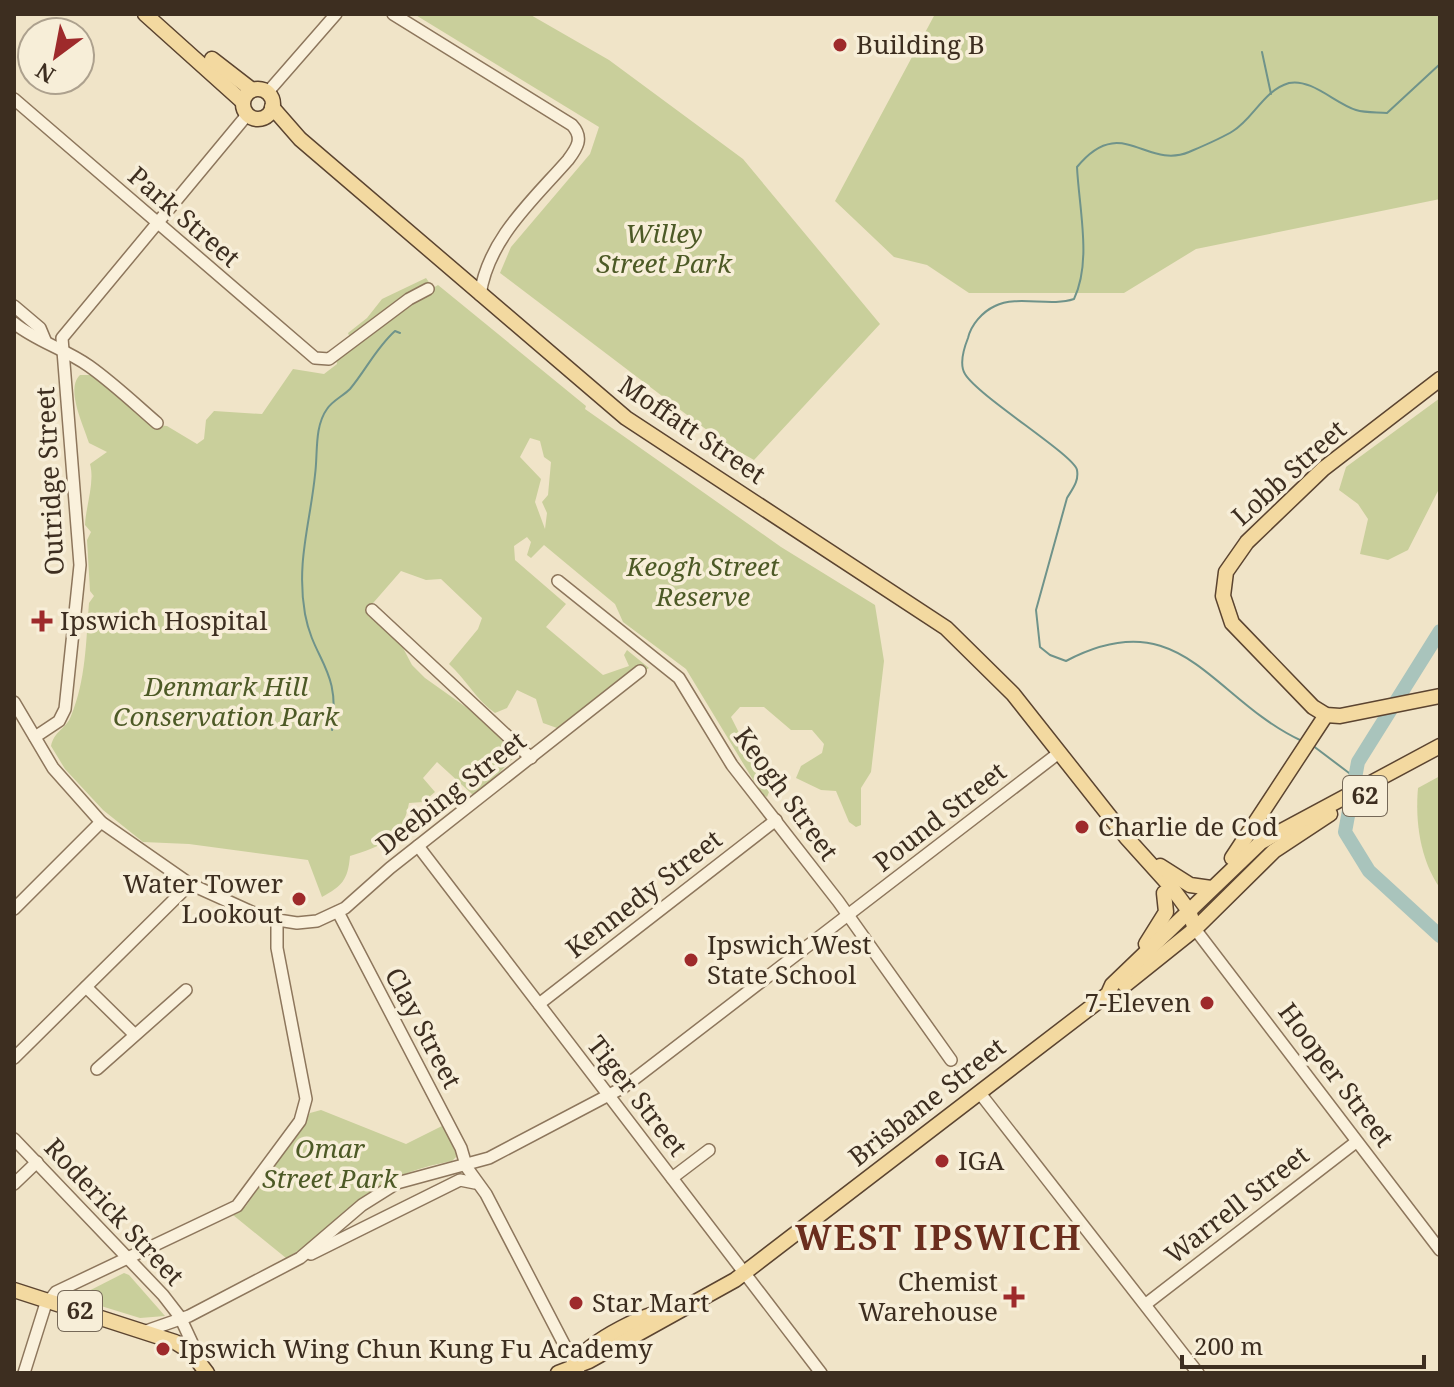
<svg xmlns="http://www.w3.org/2000/svg" width="1454" height="1387" font-family="'Noto Serif',serif">
	<style>
		.green { fill: #c9cf9b; fill-rule: evenodd }
		.lines { fill: none; stroke-linecap: round; stroke-linejoin: round }
		.stream { stroke: #6f938a; stroke-width: 2 }
		.river { stroke: #a9c4bc; stroke-width: 14 }
		.minor-casing { stroke: #8d765c; stroke-width: 14 }
		.major-casing { stroke: #5b4430; stroke-width: 17 }
		.minor { stroke: #faf1dc; stroke-width: 11 }
		.major { stroke: #f3d9a0; stroke-width: 14 }
		.poi-dot { fill: #9e2a2b; stroke: #f7eed8; stroke-width: 3 }
		.labels { text-anchor: middle; stroke-width: 7; stroke-linejoin: round; paint-order: stroke }
		.shield { fill: #f7eed8; stroke: #756857; stroke-width: 2 }
		.shield-label { font-size: 24px; font-weight: bold; fill: #3d2e20 }
		.poi-label { font-size: 26px; fill: #3d2e20; stroke: #f7eed8; text-anchor: start }
		.street-label { font-size: 26px; fill: #3d2e20; stroke: #f7eed8 }
		.park-label { font-size: 26px; font-style: italic; fill: #4d5a26; stroke: #f7eed8 }
		.district-label { font-size: 34px; font-weight: bold; letter-spacing: 2px; fill: #6b2e1e; stroke: #f7eed8 }
	</style>
	<rect width="100%" height="100%" fill="#f0e4c8"/>
	<g class="green">
		<polygon points="414,14 529,14 609,60 743,159 880,324 754,460 724,443 500,273 511,247 590,154 599,127"/>
		<polygon points="935,14 1440,14 1440,199 1196,249 1124,293 969,293 927,265 894,257 835,201"/>
		<path d="M426,278L433,288L438,285L586,406L585,409L781,547L875,605L884,661L871,772L861,788V825L856,827L849,822L836,791L821,790L796,778L801,766L822,753L824,744L812,730H791L764,707H740L731,717L769,792L767,797L761,793L686,669L623,622L615,604L544,545L531,558L527,555L531,542L527,537L514,546L515,560L566,604L546,627L603,675L629,666L624,655L627,650L649,668L644,671L637,669L557,728L543,723L536,699L517,690L507,708L495,713C476,700 466,679 449,664L478,629L482,618L441,579L426,580L401,571L367,610L369,616L402,646L412,665L425,678L487,722L518,753L485,788L473,795L437,762L423,778L435,792L423,802L409,803C403,838 380,847 350,856C348,880 342,886 322,897L308,860L189,844L143,842L103,810L65,769L51,746C54,731 66,729 71,716C86,680 86,641 89,603L94,596L90,591L87,540L91,532L85,525C86,505 95,482 90,464L107,452L89,443C84,426 65,389 80,375H95L155,425L167,426L197,444L204,439L206,420L214,411L262,414L293,369L324,374L337,364L336,357L350,338L348,333L367,318L382,299ZM530,438L540,441L544,457L551,462L548,495L542,502L547,513L545,529L535,502L541,479L520,457Z"/>
		<polygon points="1440,398 1440,487 1408,550 1388,560 1360,554 1368,519 1358,504 1339,490 1346,467"/>
		<path d="M1440,776V888C1420,860 1415,821 1418,788Z"/>
		<path d="M321,1110L406,1144L444,1125L457,1156L452,1161C414,1168 380,1181 350,1207C328,1225 311,1245 286,1258L233,1215L246,1206L310,1113Z"/>
		<polygon points="124,1273 129,1275 165,1316 140,1318 75,1298"/>
	</g>
	<g class="lines">
		<g class="stream">
			<polyline points="1262,52 1271,94"/>
			<path d="M332,730C341,669 314,662 305,614C296,563 310,524 315,475C318,454 314,427 327,409C332,401 343,396 350,389C366,370 376,348 395,331L400,333"/>
			<path d="M1302,741C1211,699 1182,600 1066,661L1050,655L1040,647L1036,610L1067,498C1073,488 1079,481 1077,470C1074,455 979,397 965,374C959,364 964,348 968,338C971,325 982,312 995,306C1017,295 1050,307 1074,299C1092,261 1079,209 1077,167C1121,113 1146,170 1189,152C1203,146 1220,139 1233,131C1253,119 1264,90 1289,83C1311,78 1336,104 1356,110C1366,113 1377,112 1387,113L1440,64"/>
			<polyline points="1312,745 1353,776"/>
		</g>
		<polyline class="river" points="1440,631 1358,762 1345,832 1369,871 1440,936"/>
		<defs>
			<g id="minor">
				<path d="M393,14L572,125C584,138 577,148 568,160C533,200 488,239 480,295"/>
				<polyline points="267,93 336,14"/>
				<polyline points="14,99 315,358 329,359 409,299 428,289"/>
				<polyline points="14,306 40,328 45,340"/>
				<path d="M14,323C36,341 65,349 89,366C113,383 135,404 157,423"/>
				<polyline points="558,581 679,678 732,765 838,901 951,1060"/>
				<polyline points="372,610 531,758"/>
				<polyline points="14,702 53,768 101,822 190,884 265,918 297,923 317,921 345,908 390,868 640,671"/>
				<polyline points="35,737 59,721 65,709 80,565 62,338 247,115"/>
				<polyline points="418,846 821,1373"/>
				<polyline points="14,909 101,822"/>
				<polyline points="338,912 461,1148 466,1165"/>
				<polyline points="1195,929 1440,1250"/>
				<polyline points="86,987 134,1034"/>
				<polyline points="539,1004 776,820"/>
				<polyline points="14,1058 190,884"/>
				<polyline points="97,1069 186,990"/>
				<polyline points="979,1092 1198,1373"/>
				<polyline points="14,1139 163,1295 180,1317 201,1362"/>
				<polyline points="465,1165 486,1194 579,1373"/>
				<polyline points="672,1178 709,1150"/>
				<polyline points="14,1184 37,1162"/>
				<polyline points="311,1254 460,1180 475,1183"/>
				<polyline points="49,1301 56,1292 237,1206 300,1121 306,1099 277,948 277,921"/>
				<polyline points="1146,1304 1356,1142"/>
				<polyline points="146,1331 189,1316 300,1258 362,1205 397,1183 489,1158 624,1087 1060,752"/>
				<polyline points="24,1373 47,1300"/>
			</g>
			<g id="major">
				<polyline points="145,14 243,102"/>
				<polyline points="212,59 252,90"/>
				<circle cx="258" cy="104" r="15"/>
				<polyline points="272,107 300,139 626,418 946,628 1013,694 1126,837 1172,888 1189,911 1195,929"/>
				<polyline points="1440,379 1323,469 1247,542 1226,572 1223,596 1232,623 1313,707 1326,715 1340,716 1440,696"/>
				<polyline points="1232,858 1326,715"/>
				<polyline points="1160,866 1190,885 1211,888"/>
				<polyline points="1146,944 1166,912 1164,893"/>
				<polyline points="1125,985 1195,929 1274,851 1330,814"/>
				<polyline points="14,1290 175,1342 191,1352 207,1373"/>
				<path d="M574,1364C591,1340 648,1311 677,1309"/>
				<polyline points="558,1373 589,1361 735,1280 1108,994 1112,985 1261,842 1440,746"/>
			</g>
		</defs>
		<use href="#minor" class="minor-casing"/>
		<use href="#major" class="major-casing"/>
		<use href="#minor" class="minor"/>
		<use href="#major" class="major"/>
	</g>
	<g class="poi-dot">
		<circle cx="840" cy="45" r="8"/>
		<path d="M38 609h8v8h8v8h-8v8h-8v-8h-8v-8h8z"/>
		<circle cx="1082" cy="827" r="8"/>
		<circle cx="299" cy="899" r="8"/>
		<circle cx="691" cy="960" r="8"/>
		<circle cx="1207" cy="1003" r="8"/>
		<circle cx="942" cy="1161" r="8"/>
		<path d="M1010 1285h8v8h8v8h-8v8h-8v-8h-8v-8h8z"/>
		<circle cx="576" cy="1303" r="8"/>
		<circle cx="163" cy="1349" r="8"/>
	</g>
	<g class="labels">
		<g class="shield">
			<rect x="1343" y="776" width="44" height="40" rx="6"/>
			<rect x="58" y="1291" width="44" height="40" rx="6"/>
		</g>
		<g class="shield-label">
			<text x="1365" y="804">62</text>
			<text x="80" y="1319">62</text>
		</g>
		<g class="poi-label">
			<text x="856" y="54">Building B</text>
			<text x="60" y="630">Ipswich Hospital</text>
			<text x="1098" y="836">Charlie de Cod</text>
			<text x="283" y="893" text-anchor="end">Water Tower<tspan x="283" dy="30">Lookout</tspan></text>
			<text x="707" y="954">Ipswich West<tspan x="707" dy="30">State School</tspan></text>
			<text x="1191" y="1012" text-anchor="end">7-Eleven</text>
			<text x="958" y="1170">IGA</text>
			<text x="998" y="1291" text-anchor="end">Chemist<tspan x="998" dy="30">Warehouse</tspan></text>
			<text x="592" y="1312">Star Mart</text>
			<text x="179" y="1358">Ipswich Wing Chun Kung Fu Academy</text>
		</g>
		<g class="street-label">
			<text transform="translate(184 217) rotate(41)" y="9">Park Street</text>
			<text transform="translate(692 430) rotate(34)" y="9">Moffatt Street</text>
			<text transform="translate(1289 473) rotate(-42)" y="9">Lobb Street</text>
			<text transform="translate(50 481) rotate(-93)" y="9">Outridge Street</text>
			<text transform="translate(451 793) rotate(-38)" y="9">Deebing Street</text>
			<text transform="translate(786 794) rotate(54)" y="9">Keogh Street</text>
			<text transform="translate(940 817) rotate(-38)" y="9">Pound Street</text>
			<text transform="translate(644 894) rotate(-38)" y="9">Kennedy Street</text>
			<text transform="translate(423 1028) rotate(62)" y="9">Clay Street</text>
			<text transform="translate(1336 1075) rotate(53)" y="9">Hooper Street</text>
			<text transform="translate(637 1096) rotate(52)" y="9">Tiger Street</text>
			<text transform="translate(927 1102) rotate(-38)" y="9">Brisbane Street</text>
			<text transform="translate(1237 1205) rotate(-38)" y="9">Warrell Street</text>
			<text transform="translate(114 1212) rotate(47)" y="9">Roderick Street</text>
		</g>
		<g class="park-label">
			<text x="664" y="243">Willey<tspan x="664" dy="30">Street Park</tspan></text>
			<text x="703" y="576">Keogh Street<tspan x="703" dy="30">Reserve</tspan></text>
			<text x="226" y="696">Denmark Hill<tspan x="226" dy="30">Conservation Park</tspan></text>
			<text x="330" y="1158">Omar<tspan x="330" dy="30">Street Park</tspan></text>
		</g>
		<g class="district-label">
			<text x="939" y="1250">WEST IPSWICH</text>
		</g>
	</g>
	<rect width="1454" height="1387" fill="none" stroke="#3d2e20" stroke-width="32"/>
	<g transform="translate(56 56) rotate(212)"><circle r="38" fill="#f7eed8" stroke="#ada18e" stroke-width="2"/>
	<path d="M0-6L14 30L0 20L-14 30Z" fill="#9e2a2b"/>
	<text y="-12" font-size="22" font-weight="bold" text-anchor="middle" fill="#3d2e20">N</text>
	</g>
	<path d="M1182 1355v12h242v-12" fill="none" stroke="#3d2e20" stroke-width="4"/>
	<text x="1194" y="1355" font-size="24" fill="#3d2e20" stroke="#f7eed8" stroke-width="6" paint-order="stroke">200 m</text>
</svg>
